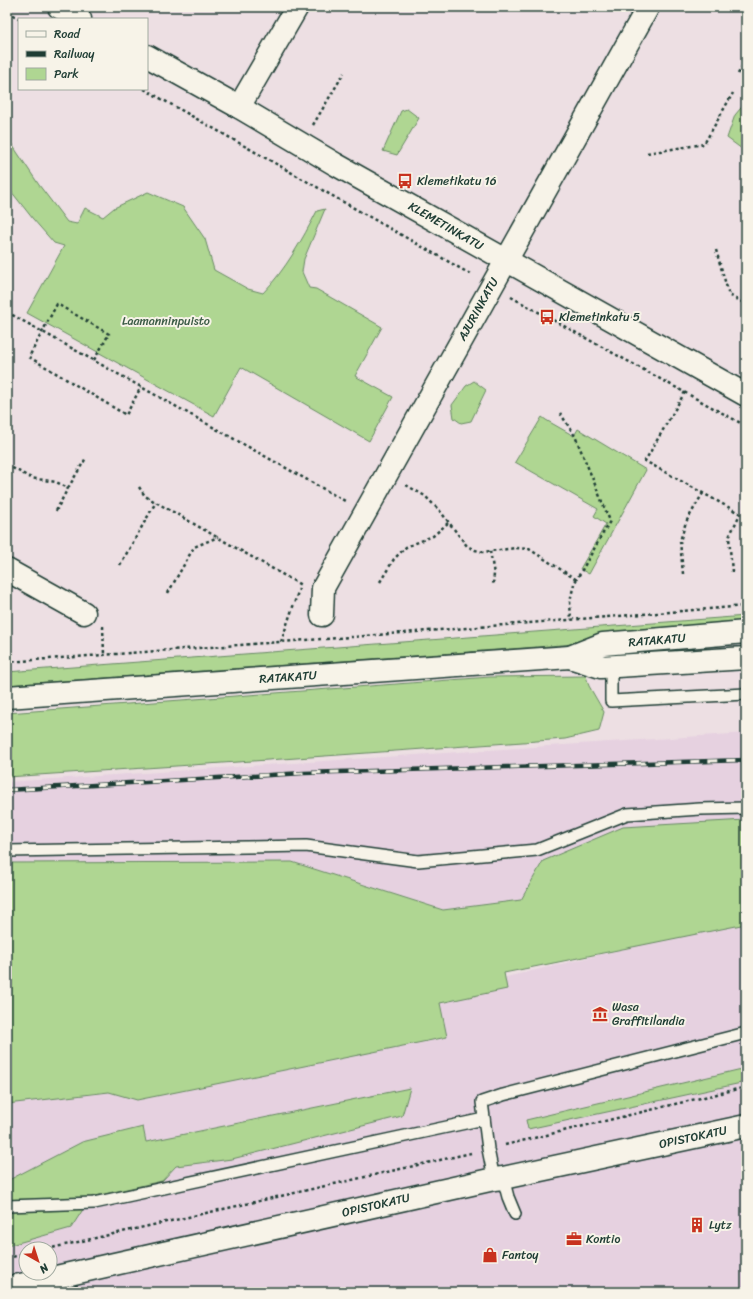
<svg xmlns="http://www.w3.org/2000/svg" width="753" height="1299" font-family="Sriracha,sans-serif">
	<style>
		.built { fill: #e6d1e0; fill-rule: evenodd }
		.green { fill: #afd692; stroke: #678a63 }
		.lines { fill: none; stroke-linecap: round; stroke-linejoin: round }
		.lane-casing { stroke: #1f3d34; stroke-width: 14 }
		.street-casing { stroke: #1f3d34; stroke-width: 25 }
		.secondary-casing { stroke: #1f3d34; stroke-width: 25 }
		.path { stroke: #1f3d34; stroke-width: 2.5; stroke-dasharray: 3 3; stroke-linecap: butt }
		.lane { stroke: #f7f3e8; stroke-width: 11 }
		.street { stroke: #f7f3e8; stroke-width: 22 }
		.secondary { stroke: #f7f3e8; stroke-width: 22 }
		.rail-casing { stroke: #1f3d34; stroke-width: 4.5 }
		.rail { stroke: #f7f3e8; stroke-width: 3; stroke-dasharray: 9; stroke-linecap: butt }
		.labels { text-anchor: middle; stroke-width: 4; stroke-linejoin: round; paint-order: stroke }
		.poi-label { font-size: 12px; fill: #1f3d34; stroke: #f7f3e8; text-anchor: start }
		.street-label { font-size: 12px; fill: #1f3d34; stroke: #f7f3e8 }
		.park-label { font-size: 12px; fill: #3c5c47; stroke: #f7f3e8 }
	</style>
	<rect width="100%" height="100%" fill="#eddfe3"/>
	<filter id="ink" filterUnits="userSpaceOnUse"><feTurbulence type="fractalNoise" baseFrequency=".025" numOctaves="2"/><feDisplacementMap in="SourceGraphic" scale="8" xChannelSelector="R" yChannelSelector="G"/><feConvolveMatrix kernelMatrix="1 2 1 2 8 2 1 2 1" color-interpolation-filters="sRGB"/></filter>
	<g filter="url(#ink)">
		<g class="built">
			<polygon points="746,733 746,872 443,910 292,862 7,863 7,782"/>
			<path d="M746,920V1292H7V1096ZM26,1249H50V1273H26Z"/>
		</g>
		<g class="green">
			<polygon points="746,102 746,146 742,149 727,138 735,115"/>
			<polygon points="407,109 419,118 397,155 383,151 401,111"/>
			<path d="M7,137L39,185L67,222L77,224L85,208L103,217L114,208L148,192L183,207L205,239L214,270L248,289L263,293C286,269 302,240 317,211L325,209L304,259L302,272L309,288L316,289L382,327L355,376L393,397L369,441L241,367L214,416L27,313L64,246L54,243L33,219L7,186Z"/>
			<polygon points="474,381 486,390 471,421 461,423 454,418 452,405 466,386"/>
			<polygon points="542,417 546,420 574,436 578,429 646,470 589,574 580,569 606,524 594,516 598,509 515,462"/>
			<polygon points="746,616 746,630 524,648 7,685 7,672"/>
			<polygon points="586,676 589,686 604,712 599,731 565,739 268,760 7,777 7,713 490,677"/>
			<polygon points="746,820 746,924 504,973 507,989 440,1003 447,1037 137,1100 109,1092 7,1104 7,863 292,862 443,910 521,900 543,861 623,827"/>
			<polygon points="746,1068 746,1082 528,1129 526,1120"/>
			<polygon points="410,1088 402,1116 232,1159 176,1166 162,1181 91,1197 71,1228 7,1246 7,1181 82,1142 143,1127 146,1142"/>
		</g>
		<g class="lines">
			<defs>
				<g id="lane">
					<polyline points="611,666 611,701 746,694"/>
					<polyline points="7,851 306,846 418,861 537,850 627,814 700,809 746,808"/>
					<polyline points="503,1178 508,1197 515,1214"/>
					<polyline points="494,1179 488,1149 482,1102 503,1095 746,1033"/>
					<polyline points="7,1206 94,1203 484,1119"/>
				</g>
				<g id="street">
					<polyline points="239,107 297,7"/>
					<polyline points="7,570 84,613"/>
					<polyline points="322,615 323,588 648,7"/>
					<polyline points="7,1288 494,1179 503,1178 746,1126"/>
				</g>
				<g id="secondary">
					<polyline points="59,7 80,19"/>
					<polyline points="147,56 239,107 335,164 746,395"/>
					<polyline points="570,657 601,667 746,658"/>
					<polyline points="7,697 570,657 603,644 746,632"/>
				</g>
			</defs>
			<use href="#lane" class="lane-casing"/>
			<use href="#street" class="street-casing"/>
			<use href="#secondary" class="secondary-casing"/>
			<g class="path">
				<polyline points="7,12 20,19"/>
				<polyline points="738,74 746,59"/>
				<polyline points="144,89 472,275"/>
				<polyline points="313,125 344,73"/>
				<polyline points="647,153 704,144 733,93"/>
				<polyline points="716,250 729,295 746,304"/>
				<polyline points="511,297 746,426"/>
				<polyline points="7,312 345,501"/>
				<polyline points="94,360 109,334 57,304 29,357 126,415 141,387"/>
				<polyline points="685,392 645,461 746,517"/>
				<polyline points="560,413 575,436 610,521 574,584 570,601 571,620"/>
				<polyline points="7,427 12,417"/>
				<polyline points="7,465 31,478 56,482 68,488 86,458"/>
				<polyline points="406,485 425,496 440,511 467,546 475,550 483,552 516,548 529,549 577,580"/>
				<polyline points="139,487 145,496 301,585"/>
				<polyline points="56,511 68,488"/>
				<polyline points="490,551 494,574 493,585"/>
				<polyline points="120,565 156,502"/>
				<polyline points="732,572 729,537 740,514"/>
				<polyline points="683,574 680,541 686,522 703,493"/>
				<polyline points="380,582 394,559 406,547 433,536 448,523"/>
				<polyline points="168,593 194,547 218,537"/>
				<polyline points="103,626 104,655"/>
				<polyline points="326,639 746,606"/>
				<polyline points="281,642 299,589"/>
				<polyline points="7,662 321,639"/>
				<polyline points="505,1145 746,1087"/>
				<polyline points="47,1249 471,1153"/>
				<polyline points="7,1258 26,1254"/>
			</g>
			<use href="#lane" class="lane"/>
			<use href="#street" class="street"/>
			<use href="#secondary" class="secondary"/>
			<defs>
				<polyline id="rail" points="7,790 304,773 746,760"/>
			</defs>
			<use href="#rail" class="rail-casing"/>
			<use href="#rail" class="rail"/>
		</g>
	</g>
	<defs>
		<symbol id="bus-bare" viewBox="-9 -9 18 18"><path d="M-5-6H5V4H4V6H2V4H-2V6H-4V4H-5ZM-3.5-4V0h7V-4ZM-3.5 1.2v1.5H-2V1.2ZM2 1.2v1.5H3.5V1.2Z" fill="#c8321e" stroke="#f7f3e8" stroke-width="2.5" paint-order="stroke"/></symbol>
		<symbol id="museum-bare" viewBox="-9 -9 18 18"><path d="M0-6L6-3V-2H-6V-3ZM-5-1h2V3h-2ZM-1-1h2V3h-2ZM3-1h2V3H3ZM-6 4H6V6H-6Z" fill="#c8321e" stroke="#f7f3e8" stroke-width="2.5" paint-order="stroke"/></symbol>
		<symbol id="building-bare" viewBox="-9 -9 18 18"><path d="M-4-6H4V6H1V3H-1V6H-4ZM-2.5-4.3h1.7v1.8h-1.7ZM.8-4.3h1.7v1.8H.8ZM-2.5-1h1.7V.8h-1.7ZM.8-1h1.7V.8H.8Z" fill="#c8321e" stroke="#f7f3e8" stroke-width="2.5" paint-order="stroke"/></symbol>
		<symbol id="office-bare" viewBox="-9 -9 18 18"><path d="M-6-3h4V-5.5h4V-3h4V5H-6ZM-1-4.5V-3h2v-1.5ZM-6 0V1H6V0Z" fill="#c8321e" stroke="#f7f3e8" stroke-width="2.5" paint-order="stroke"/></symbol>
		<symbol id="shop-bare" viewBox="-9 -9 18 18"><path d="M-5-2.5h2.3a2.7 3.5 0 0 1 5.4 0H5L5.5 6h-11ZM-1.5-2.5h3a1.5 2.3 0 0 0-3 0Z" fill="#c8321e" stroke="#f7f3e8" stroke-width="2.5" paint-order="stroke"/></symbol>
	</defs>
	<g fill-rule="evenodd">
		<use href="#bus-bare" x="394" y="170" width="22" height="22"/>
		<use href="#bus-bare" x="536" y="306" width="22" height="22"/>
		<use href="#museum-bare" x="589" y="1003" width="22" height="22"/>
		<use href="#building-bare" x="686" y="1214" width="22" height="22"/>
		<use href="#office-bare" x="563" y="1228" width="22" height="22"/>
		<use href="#shop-bare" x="479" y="1244" width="22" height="22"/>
	</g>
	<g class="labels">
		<g class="poi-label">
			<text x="417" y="185">Klemetikatu 16</text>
			<text x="559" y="321">Klemetinkatu 5</text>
			<text x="612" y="1011">Wasa<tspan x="612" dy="14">Graffitilandia</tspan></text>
			<text x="709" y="1229">Lytz</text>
			<text x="586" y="1243">Kontio</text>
			<text x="502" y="1259">Fantoy</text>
		</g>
		<g class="street-label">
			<text transform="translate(446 226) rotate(30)" y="4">KLEMETINKATU</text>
			<text transform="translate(478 309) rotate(-61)" y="4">AJURINKATU</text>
			<text transform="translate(657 640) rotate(-5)" y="4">RATAKATU</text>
			<text transform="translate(288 677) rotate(-4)" y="4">RATAKATU</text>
			<text transform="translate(693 1137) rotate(-12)" y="4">OPISTOKATU</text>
			<text transform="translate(376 1205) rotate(-13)" y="4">OPISTOKATU</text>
		</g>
		<g class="park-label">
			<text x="166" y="325">Laamanninpuisto</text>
		</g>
	</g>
	<rect width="753" height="1299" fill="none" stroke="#f7f3e8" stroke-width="24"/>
	<rect x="12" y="12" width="729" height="1275" fill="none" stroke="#1f3d34" stroke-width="1.5" filter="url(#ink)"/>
	<rect x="18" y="18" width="130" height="72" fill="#f7f3e8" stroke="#a1aaa0"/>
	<rect x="26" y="31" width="20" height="6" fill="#f7f3e8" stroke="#a1aaa0"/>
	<text x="54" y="38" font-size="12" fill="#1f3d34">Road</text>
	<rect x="26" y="51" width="20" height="6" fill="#1f3d34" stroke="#a1aaa0"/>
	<text x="54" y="58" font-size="12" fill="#1f3d34">Railway</text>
	<rect x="26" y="68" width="20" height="12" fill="#afd692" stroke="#a1aaa0"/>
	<text x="54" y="78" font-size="12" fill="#1f3d34">Park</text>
	<g transform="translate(38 1261) rotate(141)"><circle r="19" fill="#f7f3e8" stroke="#a1aaa0"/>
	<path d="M0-3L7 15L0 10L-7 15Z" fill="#c8321e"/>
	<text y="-6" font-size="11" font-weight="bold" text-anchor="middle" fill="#1f3d34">N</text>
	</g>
</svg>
